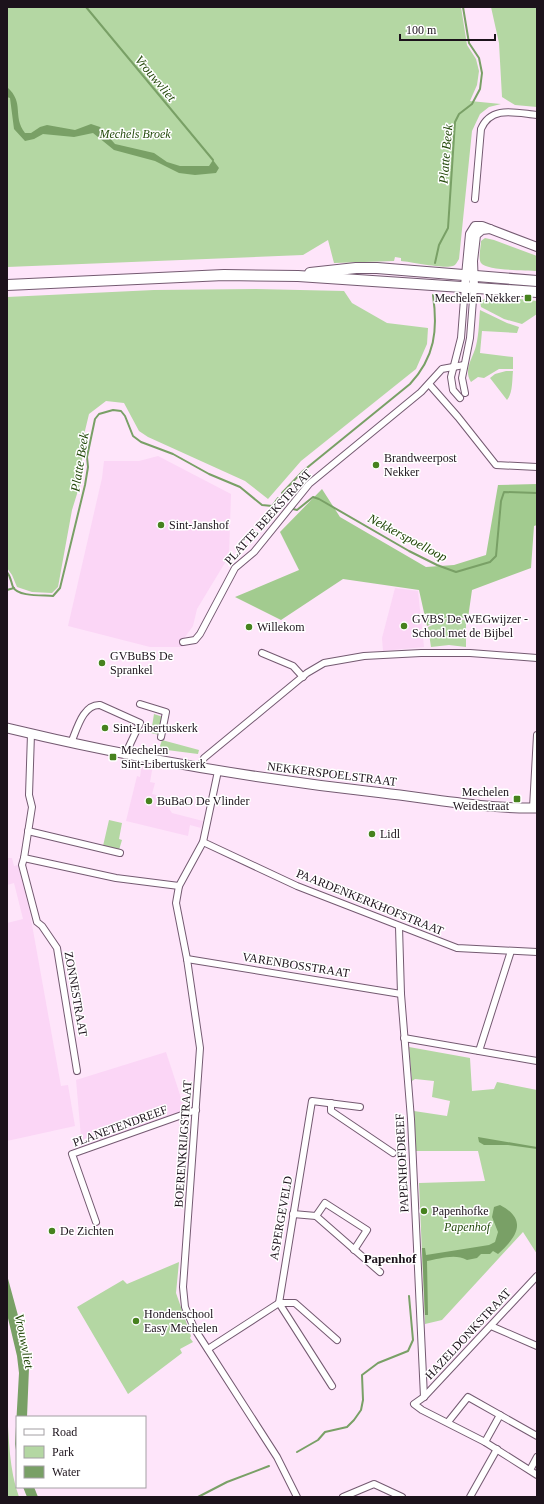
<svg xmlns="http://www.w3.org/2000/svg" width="544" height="1504" font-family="'Times New Roman',serif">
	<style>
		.built { fill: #fbd6f6 }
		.green { fill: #b4d7a3 }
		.forest { fill: #a2cb8f }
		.water { fill: #79a066 }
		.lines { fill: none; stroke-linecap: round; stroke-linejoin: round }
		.stream { stroke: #79a066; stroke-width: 2 }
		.minor-casing { stroke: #745a71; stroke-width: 8 }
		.tertiary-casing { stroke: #745a71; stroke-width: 10 }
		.secondary-casing { stroke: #745a71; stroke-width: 11 }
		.primary-casing { stroke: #745a71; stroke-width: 12 }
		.minor { stroke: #fff; stroke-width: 6 }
		.tertiary { stroke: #fff; stroke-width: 8 }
		.secondary { stroke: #fff; stroke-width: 9 }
		.primary { stroke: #fff; stroke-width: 10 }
		.poi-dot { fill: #46821e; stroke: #fff; stroke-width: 1.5 }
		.labels { text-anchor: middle; stroke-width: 3; stroke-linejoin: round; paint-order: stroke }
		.park-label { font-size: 12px; font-style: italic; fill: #254b0d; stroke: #fff }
		.poi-label { font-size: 12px; fill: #1c121b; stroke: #fff; text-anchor: start }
		.street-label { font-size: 12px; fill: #1c121b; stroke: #fff }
		.water-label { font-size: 13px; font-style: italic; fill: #23480a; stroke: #fff }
		.neighbourhood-label { font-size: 13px; font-weight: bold; fill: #1c121b; stroke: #fff }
	</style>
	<rect width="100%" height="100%" fill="#fee5fa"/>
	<g class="built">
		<polygon points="158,456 231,494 229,556 197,609 193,626 185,637 183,647 150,647 68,626 102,478 104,461 139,461"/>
		<polygon points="395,588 418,591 424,647 383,651 382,638"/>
		<polygon points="142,763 153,765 150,782 155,783 152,794 169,798 167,806 172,813 203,821 201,828 190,825 188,836 126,821 137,776 140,777"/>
		<polygon points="7,858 12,858 14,866 18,865 29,908 61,1086 68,1085 75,1126 7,1141 7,923 23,919 14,883 7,885"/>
		<polygon points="166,1052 185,1110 82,1148 76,1080"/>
	</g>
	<g class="green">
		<path d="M7,7H461L467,45L476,59L479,71L477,85L470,101L501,104L489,107L480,114L472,131L459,259C457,262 456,265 453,266C444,269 412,262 401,261V258L395,257L394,261L334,263L328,240L303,255L7,267Z"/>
		<polygon points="491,7 537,7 537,107 515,105 502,97 499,43"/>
		<path d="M485,238L494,240L537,256V271C527,270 487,271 481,263C478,258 481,247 481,241Z"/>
		<polygon points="256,289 344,291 352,303 387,323 428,328 427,344 416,369 301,461 268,499 245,481 148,437 139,431 124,403 106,401 89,414 83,439 81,481 72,510 58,587 52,593 32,592 17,587 12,575 7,568 7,297 154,290"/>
		<polygon points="492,296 537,301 537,314 522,324 504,319 481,307 480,301"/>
		<path d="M480,310L507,323L519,327L517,333L482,331L480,353L513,357V369H499L484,378L478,377L471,382C463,370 473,358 476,346C479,334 479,321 480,310Z"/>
		<path d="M506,371H513C512,380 513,393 507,400L490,378L495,374Z"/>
		<polygon points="448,618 466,620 466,647 449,645 431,647 428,627"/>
		<polygon points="154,714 163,717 159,735 151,733"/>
		<polygon points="162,740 199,750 198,754 159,749"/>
		<polygon points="109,820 122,823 119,839 122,840 119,850 103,846"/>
		<polygon points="409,1047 470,1058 472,1091 494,1089 497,1082 537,1090 537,1254 523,1232 442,1320 425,1324 419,1183 485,1181 478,1151 416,1151 414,1111 447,1116 450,1101 432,1097 434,1081 415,1079 412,1081"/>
		<polygon points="179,1262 176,1293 191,1336 190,1338 193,1342 180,1349 182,1353 128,1394 77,1307 123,1280 127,1284"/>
		<path d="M7,1409C9,1439 9,1469 19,1497H7Z"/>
	</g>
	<polygon class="forest" points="537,484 537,525 534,526 531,568 472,590 468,618 448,617 427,626 419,590 343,579 281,620 235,597 299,570 280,532 322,489 340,517 426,567 454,565 486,555 498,485"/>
	<g class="water">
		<path d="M7,87C25,103 12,116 25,133H31L40,127L47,125L75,130L91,124L100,127L115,144L154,153L167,162L180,166H209L213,160L219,168L216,173L195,175L179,173L155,161L114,150L93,133L74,137L43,134L34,139L25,141L14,129L10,98L7,97Z"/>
		<polygon points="478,1137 537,1147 537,1149 508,1145 484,1145 479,1142"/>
		<path d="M500,1205C529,1220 516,1238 498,1254L493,1251L490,1254H481L477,1258L467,1260C455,1253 439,1259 427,1261L428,1315H425L422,1248H425L426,1255L489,1245L495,1242L498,1232L492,1217L494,1207Z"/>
		<polygon points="7,1275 26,1345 29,1368 27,1417 17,1417 17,1456 15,1444 19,1373 17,1356 7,1314"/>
		<polygon points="23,1487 34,1487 38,1497 27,1497"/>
	</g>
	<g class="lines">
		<g class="stream">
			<polyline points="86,7 213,160"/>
			<polyline points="435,263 439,245 448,228 455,122 459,114 472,104 480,89 482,73 479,58 469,43 463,7"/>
			<path d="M282,493L303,471L410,384C435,357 438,330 433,295"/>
			<polyline points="293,509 297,510 313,497 319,499 409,551 437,565 456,572 490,562 496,556 501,501 504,492 537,493"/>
			<path d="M7,572C11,577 11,582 13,587C18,597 43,595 53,596L60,588L85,485L88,467L87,457L95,419L99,414L113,410L121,411L125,416L133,436L141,442L173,454L209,474L240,487L262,505L272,506L278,498"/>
			<polyline points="7,590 14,588"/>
			<polyline points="297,1452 318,1440 325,1432 347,1427 354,1420 361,1410 363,1400 362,1375 378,1363 408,1351 413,1340 409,1296"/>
			<polyline points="198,1497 227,1482 269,1466"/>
		</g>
		<defs>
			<g id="minor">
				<path d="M475,199L481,129C491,105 516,113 537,115"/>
				<polyline points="429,384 458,417 496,465 537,467"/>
				<polyline points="465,393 462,378 470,338 474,287"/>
				<polyline points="460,398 453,390 451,377 461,338 465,286"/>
				<polyline points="183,642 195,640 200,634 235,568 254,552 309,484 421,392 442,369 464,365"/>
				<polyline points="262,653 293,666 303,677"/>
				<polyline points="140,704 166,712 161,737"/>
				<polyline points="31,734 29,795 32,807 24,858 22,865 37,922 42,926 57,948 77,1071"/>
				<path d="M71,743C77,729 83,704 100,705L140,723L125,755"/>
				<polyline points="200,767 204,758 307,673 324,663 364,656 421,653 470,653 537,658"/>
				<polyline points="218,771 203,842 179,886 176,903 187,959 200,1048 183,1287 185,1307 194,1328 277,1457 297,1497"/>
				<polyline points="533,808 537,735"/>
				<polyline points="28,831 120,853"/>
				<polyline points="203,842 297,886 457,948 537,952"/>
				<polyline points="24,858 116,878 179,886"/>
				<polyline points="399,927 401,994 411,1119 424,1397"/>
				<polyline points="187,959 401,994"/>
				<polyline points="404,1038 537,1061"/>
				<polyline points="479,1051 511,951"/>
				<polyline points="331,1103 331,1111 393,1153"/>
				<polyline points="293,1214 316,1216 380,1272"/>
				<polyline points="316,1216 325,1203 367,1230 354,1250"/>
				<polyline points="96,1222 72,1154 196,1110"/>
				<polyline points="537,1276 424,1397 414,1404 422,1410 485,1442 537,1475"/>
				<polyline points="279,1303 332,1386"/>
				<polyline points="279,1303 295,1303 337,1340"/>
				<polyline points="491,1326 537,1346"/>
				<polyline points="208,1349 279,1303 312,1101 360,1107"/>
				<polyline points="448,1422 468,1397 537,1436"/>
				<polyline points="485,1442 500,1415"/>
				<polyline points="530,1470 537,1457"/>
				<polyline points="343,1497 374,1484 402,1497"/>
				<polyline points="470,1497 497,1449"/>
			</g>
			<g id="tertiary">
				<polyline points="465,286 470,234 475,226 482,226 537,247"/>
				<polyline points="474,287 473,261 476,235 482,230 490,229"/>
			</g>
			<path id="secondary" d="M7,728C131,758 257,779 383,793C434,799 486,809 537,808"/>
			<g id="primary">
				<polyline points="310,273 356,268 377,268 537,281"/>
				<polyline points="7,285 224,275 298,276 537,292"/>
			</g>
		</defs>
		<use href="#minor" class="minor-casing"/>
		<use href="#tertiary" class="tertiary-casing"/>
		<use href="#secondary" class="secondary-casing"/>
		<use href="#primary" class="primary-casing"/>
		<use href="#minor" class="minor"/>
		<use href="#tertiary" class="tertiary"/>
		<use href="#secondary" class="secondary"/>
		<use href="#primary" class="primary"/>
	</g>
	<g class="poi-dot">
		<rect x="524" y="294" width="8" height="8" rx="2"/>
		<circle cx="376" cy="465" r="4"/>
		<circle cx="161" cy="525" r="4"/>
		<circle cx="404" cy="626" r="4"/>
		<circle cx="249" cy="627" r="4"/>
		<circle cx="102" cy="663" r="4"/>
		<circle cx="105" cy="728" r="4"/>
		<rect x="109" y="753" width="8" height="8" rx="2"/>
		<rect x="513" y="795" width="8" height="8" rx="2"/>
		<circle cx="149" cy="801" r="4"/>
		<circle cx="372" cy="834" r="4"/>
		<circle cx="424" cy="1211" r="4"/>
		<circle cx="52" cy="1231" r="4"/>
		<circle cx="136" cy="1321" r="4"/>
	</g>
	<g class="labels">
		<g class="park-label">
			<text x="135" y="138">Mechels Broek</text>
			<text x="467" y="1231">Papenhof</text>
		</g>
		<g class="poi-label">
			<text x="520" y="302" text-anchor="end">Mechelen Nekker</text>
			<text x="384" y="462">Brandweerpost<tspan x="384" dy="14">Nekker</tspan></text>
			<text x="169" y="529">Sint-Janshof</text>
			<text x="412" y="623">GVBS De WEGwijzer -<tspan x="412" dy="14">School met de Bijbel</tspan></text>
			<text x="257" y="631">Willekom</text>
			<text x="110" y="660">GVBuBS De<tspan x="110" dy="14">Sprankel</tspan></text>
			<text x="113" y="732">Sint-Libertuskerk</text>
			<text x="121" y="754">Mechelen<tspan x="121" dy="14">Sint-Libertuskerk</tspan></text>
			<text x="509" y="796" text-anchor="end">Mechelen<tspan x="509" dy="14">Weidestraat</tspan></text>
			<text x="157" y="805">BuBaO De Vlinder</text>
			<text x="380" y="838">Lidl</text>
			<text x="432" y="1215">Papenhofke</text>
			<text x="60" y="1235">De Zichten</text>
			<text x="144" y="1318">Hondenschool<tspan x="144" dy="14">Easy Mechelen</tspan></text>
		</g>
		<g class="street-label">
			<text transform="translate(268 517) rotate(-48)" y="4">PLATTE BEEKSTRAAT</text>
			<text transform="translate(332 774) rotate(7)" y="4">NEKKERSPOELSTRAAT</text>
			<text transform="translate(370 902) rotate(22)" y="4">PAARDENKERKHOFSTRAAT</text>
			<text transform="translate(296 965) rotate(9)" y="4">VARENBOSSTRAAT</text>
			<text transform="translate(76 994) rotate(80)" y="4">ZONNESTRAAT</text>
			<text transform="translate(120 1126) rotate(-20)" y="4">PLANETENDREEF</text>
			<text transform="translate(183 1144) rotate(-86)" y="4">BOERENKRIJGSTRAAT</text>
			<text transform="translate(402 1163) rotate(-93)" y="4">PAPENHOFDREEF</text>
			<text transform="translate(281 1218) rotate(-80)" y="4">ASPERGEVELD</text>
			<text transform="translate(468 1334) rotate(-47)" y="4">HAZELDONKSTRAAT</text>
		</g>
		<g class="water-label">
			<text transform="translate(156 78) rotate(50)" y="5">Vrouwvliet</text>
			<text transform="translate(445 154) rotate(-85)" y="5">Platte Beek</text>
			<text transform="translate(79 462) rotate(-81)" y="5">Platte Beek</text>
			<text transform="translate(408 537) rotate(28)" y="5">Nekkerspoelloop</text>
			<text transform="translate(25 1341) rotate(79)" y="5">Vrouwvliet</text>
		</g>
		<g class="neighbourhood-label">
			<text x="390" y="1263">Papenhof</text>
		</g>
	</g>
	<rect width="544" height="1504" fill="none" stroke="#1c121b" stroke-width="16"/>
	<rect x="16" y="1416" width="130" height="72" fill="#ffffff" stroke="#a4a0a4"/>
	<rect x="24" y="1429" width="20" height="6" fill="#ffffff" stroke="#a4a0a4"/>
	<text x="52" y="1436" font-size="12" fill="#1c121b">Road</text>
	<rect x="24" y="1446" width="20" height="12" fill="#b4d7a3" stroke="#a4a0a4"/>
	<text x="52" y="1456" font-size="12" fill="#1c121b">Park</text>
	<rect x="24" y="1466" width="20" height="12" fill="#79a066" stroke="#a4a0a4"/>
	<text x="52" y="1476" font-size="12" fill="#1c121b">Water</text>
	<path d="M400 34v6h95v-6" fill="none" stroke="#1c121b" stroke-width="2"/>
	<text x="406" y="34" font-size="12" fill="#1c121b" stroke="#ffffff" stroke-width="3" paint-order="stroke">100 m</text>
</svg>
